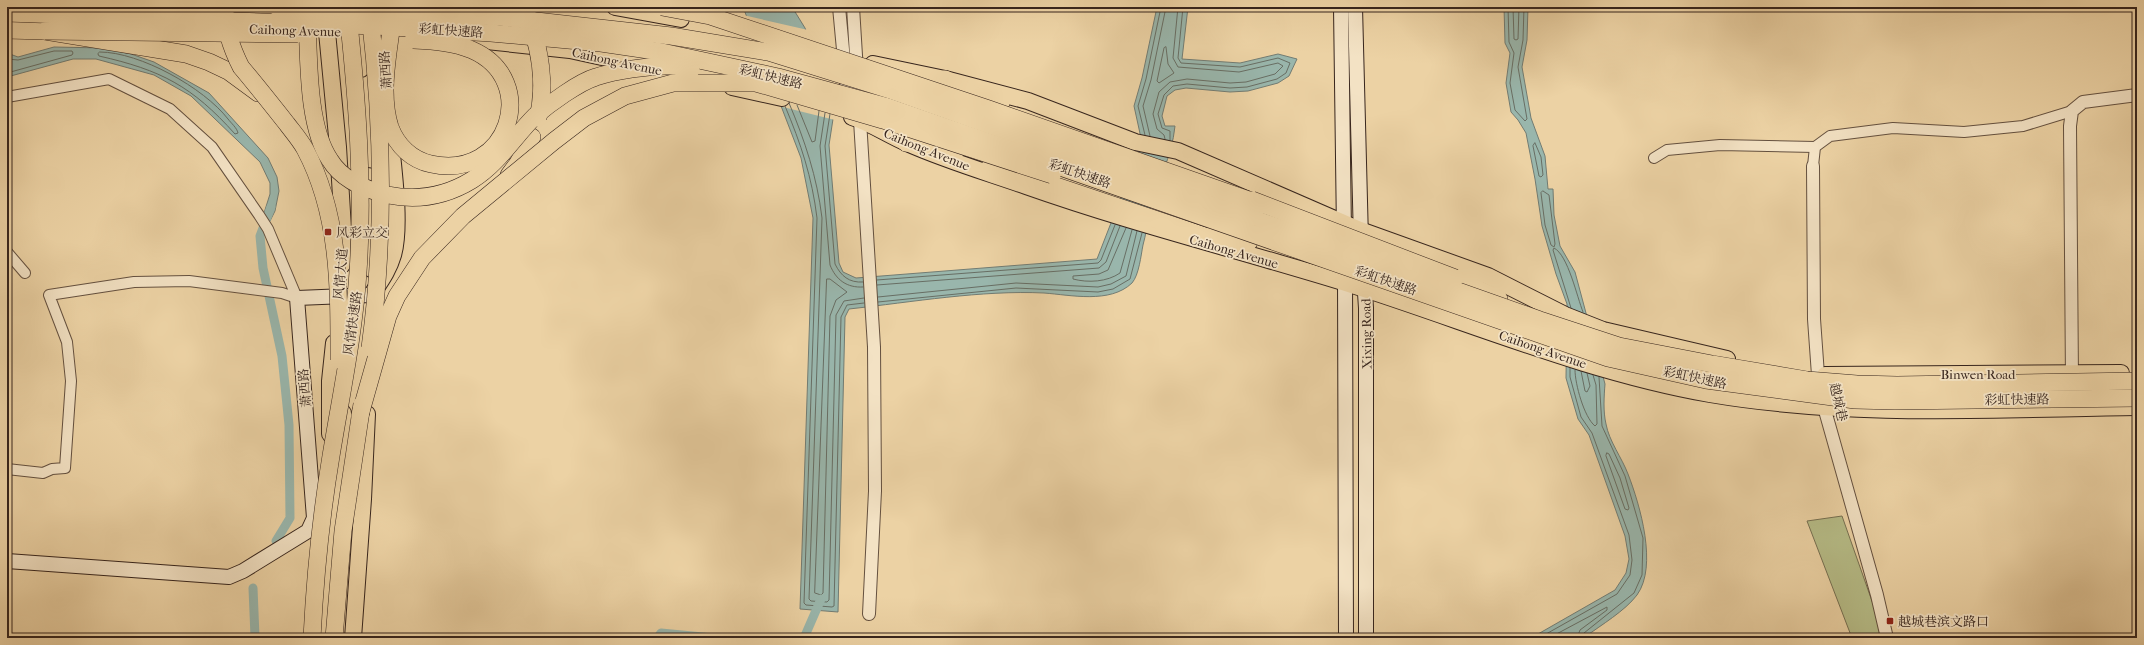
<svg xmlns="http://www.w3.org/2000/svg" width="2144" height="645" font-family="'IM FELL French Canon','Noto Serif SC',serif">
	<style>
		.green { fill: #b6bc87; stroke: #767052 }
		.water { fill: #99b6ac; stroke: #727c73 }
		.pier { fill: #ecd2a4 }
		.lines { fill: none; stroke-linecap: round; stroke-linejoin: round }
		.shore { stroke: #686e64; stroke-width: 1 }
		.canal { stroke: #99b6ac; stroke-width: 9 }
		.minor-casing { stroke: #64503f; stroke-width: 12 }
		.tertiary-casing { stroke: #64503f; stroke-width: 14 }
		.secondary-casing { stroke: #37251d; stroke-width: 16 }
		.primary-casing { stroke: #37251d; stroke-width: 18 }
		.trunk-casing { stroke: #37251d; stroke-width: 18 }
		.minor { stroke: #f3e2c4; stroke-width: 10 }
		.tertiary { stroke: #f3e2c4; stroke-width: 12 }
		.secondary { stroke: #f3e2c4; stroke-width: 14 }
		.primary { stroke: #ecd2a4; stroke-width: 16 }
		.trunk { stroke: #ecd2a4; stroke-width: 17 }
		.trunk-bridge-casing { stroke: #37251d; stroke-width: 18; stroke-linecap: butt }
		.trunk-bridge { stroke: #ecd2a4; stroke-width: 17 }
		.poi-dot { fill: #8f2418; stroke: #f3e2c4; stroke-width: 1.5 }
		.labels { text-anchor: middle; stroke-width: 3.5; stroke-linejoin: round; paint-order: stroke }
		.street-label { font-size: 13px; fill: #37251d; stroke: #f3e2c4 }
		.poi-label { font-size: 13px; fill: #37251d; stroke: #f3e2c4; text-anchor: start }
	</style>
	<rect width="100%" height="100%" fill="#ecd2a4"/>
	<filter id="stains"><feTurbulence type="fractalNoise" baseFrequency=".005" numOctaves="4"/><feColorMatrix values="0 0 0 0 .2 0 0 0 0 .09 0 0 0 0 .02 0 0 0 .5 -.17"/></filter>
	<radialGradient id="worn" r=".72"><stop offset=".6" stop-color="#630" stop-opacity="0"/><stop offset="1" stop-color="#630" stop-opacity=".3"/></radialGradient>
	<polygon class="green" points="1842,516 1885,638 1852,638 1807,521"/>
	<g class="water">
		<path d="M743,7H792L805,28L835,106L829,145L839,263L843,272L856,278L1097,259L1137,156L1141,138L1134,106L1142,78L1157,7H1188L1182,59L1240,63L1278,54L1297,59L1289,76L1278,83L1248,91L1230,92L1186,88L1175,90L1167,96L1162,116L1165,126H1175C1172,157 1157,183 1149,213C1147,223 1146,235 1143,245C1141,255 1139,275 1132,283C1110,304 1071,295 1044,293C981,290 913,302 849,309L845,317L838,612L800,609L813,218L801,158Z"/>
		<path d="M1504,7H1528L1527,40L1522,67L1531,118L1545,156L1548,189H1553L1554,215L1560,246L1575,272L1605,384C1604,397 1603,411 1606,424C1609,441 1622,458 1628,474C1640,505 1658,566 1637,595C1625,611 1601,625 1585,637L1581,638H1531L1615,590L1626,573L1629,559L1625,536L1589,435L1578,419L1566,378L1567,304L1556,274L1542,226L1535,179L1526,133L1518,120L1511,112L1506,83L1510,53L1505,43Z"/>
		<polygon points="54,47 104,48 131,54 154,62 209,93 268,158 277,177 279,191 275,211 270,221 264,213 270,194 270,183 260,162 191,96 154,75 96,59 73,59 7,77 7,53 18,57"/>
	</g>
	<polygon class="pier" points="743,15 808,30 837,105 835,120 779,106"/>
	<g class="lines">
		<g class="shore">
			<polyline points="1508,7 1509,42 1514,53 1510,83 1515,110 1525,121 1527,119 1518,67 1523,40 1524,7"/>
			<polyline points="1513,7 1514,39 1516,40 1518,39 1519,7"/>
			<polygon points="1166,47 1168,64 1174,73 1159,83 1157,81 1164,48"/>
			<path d="M100,52C140,52 204,88 228,119C231,123 237,128 238,133L235,134C192,86 161,70 99,56L98,54Z"/>
			<polyline points="7,59 18,60 54,51 72,51 73,53 72,55 7,73"/>
			<path d="M789,103C805,141 817,177 822,218L809,599L811,601L827,602L829,600L836,315L844,301L864,298"/>
			<polyline points="797,105 812,142 815,141 819,111"/>
			<path d="M785,106C801,144 812,177 817,218L804,603L806,605L832,607L834,606L841,317L847,305L864,303"/>
			<path d="M825,113L820,146L830,265C836,280 847,288 863,287"/>
			<path d="M830,114L825,146L835,264C841,276 849,283 863,282"/>
			<polyline points="1145,135 1138,106 1146,79 1161,7"/>
			<polyline points="1150,136 1143,106 1151,80 1166,7"/>
			<polyline points="1165,139 1164,135 1157,129 1153,114 1159,92 1170,82 1187,79 1230,83 1246,82 1275,74 1283,66 1278,63 1239,72 1178,67 1173,58 1178,7"/>
			<polyline points="1170,140 1170,131 1162,128 1158,114 1164,95 1173,86 1187,84 1230,88 1247,87 1277,79 1286,73 1290,63 1278,58 1240,67 1181,63 1178,58 1183,7"/>
			<polygon points="1535,143 1541,157 1543,175 1541,177 1539,176 1533,146"/>
			<polygon points="1543,191 1549,195 1555,244 1554,247 1551,245 1545,225 1541,193"/>
			<path d="M1126,228L1108,270L1099,274L1073,276V279C1088,283 1107,282 1120,273L1132,230"/>
			<polygon points="827,279 830,279 847,292 836,300 830,316 823,593 821,595 815,593"/>
			<polyline points="877,280 1098,263 1101,260 1115,225"/>
			<polyline points="877,285 1099,268 1106,262 1120,226"/>
			<polyline points="878,297 1016,283 1098,287 1111,284 1126,276 1137,231"/>
			<polyline points="878,302 1016,288 1098,292 1113,289 1130,279 1142,233"/>
			<path d="M1571,308L1553,250L1554,248C1568,255 1577,297 1583,312"/>
			<path d="M1575,370C1575,384 1584,417 1595,426L1597,424L1596,385L1593,375"/>
			<polyline points="1581,371 1585,391 1587,392 1590,386 1587,373"/>
			<polygon points="1607,453 1609,454 1620,478 1629,508 1628,510 1625,509 1606,456"/>
			<polyline points="1539,638 1617,594 1630,575 1632,560 1629,535 1592,433 1581,417 1570,377 1570,368"/>
			<polyline points="1549,638 1607,607 1607,610 1580,630 1577,638"/>
			<polyline points="1582,638 1584,633 1634,593 1642,575 1643,538 1625,476 1602,426 1599,377"/>
		</g>
		<g class="canal">
			<polyline points="271,207 260,236 263,268 282,356 289,425 290,518 276,541"/>
			<polyline points="253,588 255,637 262,638"/>
			<polyline points="657,638 661,633 713,638"/>
			<polyline points="804,638 821,599"/>
		</g>
		<defs>
			<g id="minor">
				<polyline points="7,97 109,79 170,109 212,147 259,215 268,229 297,298 282,293 189,281 134,282 49,295 67,342 71,381 65,468 52,469 43,473 7,469"/>
				<polyline points="1654,158 1667,150 1720,145 1815,147"/>
				<polyline points="1813,166 1815,147 1830,136 1893,128 1964,132 2023,126 2072,111"/>
				<polyline points="7,252 25,273"/>
			</g>
			<g id="tertiary">
				<polyline points="839,7 848,103"/>
				<polyline points="853,7 874,347 875,491 869,614"/>
				<polyline points="1813,166 1814,319 1818,375 1824,407 1877,595 1887,638"/>
				<polyline points="2072,380 2070,126 2072,111 2083,102 2137,95"/>
			</g>
			<g id="secondary">
				<polyline points="1341,7 1344,233"/>
				<polyline points="1355,7 1361,240"/>
				<polyline points="1345,273 1346,638"/>
				<polyline points="1364,278 1366,308 1366,638"/>
				<polyline points="7,561 229,577 243,571 308,531 314,518 297,298 371,295"/>
			</g>
			<g id="primary">
				<polyline points="615,7 681,19"/>
				<polyline points="325,11 338,147 343,229 342,265"/>
				<polyline points="357,13 361,69"/>
				<polyline points="477,40 570,50 643,66"/>
				<polyline points="873,64 945,79 1028,101 1135,142 1178,151 1360,230 1488,276 1565,315 1603,330 1727,359"/>
				<polyline points="732,87 782,98"/>
				<path d="M852,117C871,123 888,135 907,143C945,160 986,172 1026,186C1131,223 1239,250 1346,283C1467,321 1585,372 1710,394C1851,418 1995,409 2137,407"/>
				<polyline points="368,176 371,269"/>
				<path d="M374,291C382,279 389,269 393,255C402,224 392,160 389,125"/>
				<polyline points="1825,375 2121,373"/>
				<polyline points="330,434 330,381 334,343"/>
				<polyline points="334,531 343,445 343,413"/>
				<polyline points="324,638 328,583 329,517"/>
				<polyline points="353,638 363,499 367,414"/>
			</g>
			<g id="trunk">
				<polyline points="7,30 45,31 186,54 209,62 228,71 258,93"/>
				<polyline points="945,79 973,95 1001,103"/>
				<polyline points="906,143 939,146 955,152"/>
				<polyline points="991,164 1205,236 1249,242"/>
				<polyline points="509,175 518,163 532,137"/>
				<polyline points="1455,278 1499,299"/>
			</g>
		</defs>
		<use href="#minor" class="minor-casing"/>
		<use href="#tertiary" class="tertiary-casing"/>
		<use href="#secondary" class="secondary-casing"/>
		<use href="#primary" class="primary-casing"/>
		<use href="#trunk" class="trunk-casing"/>
		<use href="#minor" class="minor"/>
		<use href="#tertiary" class="tertiary"/>
		<use href="#secondary" class="secondary"/>
		<use href="#primary" class="primary"/>
		<use href="#trunk" class="trunk"/>
		<defs>
			<g id="trunk-bridge">
				<path d="M225,7C224,28 232,49 241,67C257,86 272,105 287,124C293,132 300,140 305,149C340,215 339,288 339,360"/>
				<polyline points="277,7 500,17 671,36 768,52 893,91 1540,320 1619,346 1712,364 1807,380 1857,384 1897,385 2137,381"/>
				<path d="M524,7C539,42 547,79 538,118"/>
				<polyline points="662,7 710,16 989,109 1263,205"/>
				<polyline points="7,13 376,26 491,33 601,43 662,52 778,77 888,107 1608,358 1706,380 1855,400 1895,401 2137,398"/>
				<path d="M393,15C389,51 379,92 390,127C397,146 412,160 431,164C509,181 541,80 472,50C454,42 432,41 413,40"/>
				<path d="M307,19C309,59 307,126 330,160C342,180 367,190 388,195C418,201 446,196 472,180C498,164 514,137 535,116C549,104 579,82 596,77C614,71 651,65 671,66C677,66 685,68 691,70"/>
				<polyline points="45,31 298,34"/>
				<polyline points="1252,200 1455,278"/>
				<path d="M370,348C385,238 383,126 370,15"/>
				<polyline points="360,415 388,316 397,296 422,258 463,216 554,141 584,118 625,96 673,83 756,83 883,120 1052,175"/>
				<path d="M312,638C315,577 321,516 331,456C341,395 354,334 358,272C364,186 357,99 348,14"/>
				<polyline points="334,638 343,531 362,404"/>
			</g>
		</defs>
		<use href="#trunk-bridge" class="trunk-bridge-casing"/>
		<use href="#trunk-bridge" class="trunk-bridge"/>
	</g>
	<g class="poi-dot">
		<rect x="324" y="228" width="8" height="8" rx="2"/>
		<rect x="1886" y="617" width="8" height="8" rx="2"/>
	</g>
	<g class="labels">
		<g class="street-label">
			<text transform="translate(295 30) rotate(2)" y="5">Caihong Avenue</text>
			<text transform="translate(451 30) rotate(4)" y="5">彩虹快速路</text>
			<text transform="translate(617 61) rotate(12)" y="5">Caihong Avenue</text>
			<text transform="translate(385 70) rotate(-94)" y="5">萧西路</text>
			<text transform="translate(771 76) rotate(14)" y="5">彩虹快速路</text>
			<text transform="translate(927 149) rotate(22)" y="5">Caihong Avenue</text>
			<text transform="translate(1080 173) rotate(19)" y="5">彩虹快速路</text>
			<text transform="translate(1234 251) rotate(16)" y="5">Caihong Avenue</text>
			<text transform="translate(340 274) rotate(-85)" y="5">风情大道</text>
			<text transform="translate(1386 280) rotate(19)" y="5">彩虹快速路</text>
			<text transform="translate(352 323) rotate(-82)" y="5">风情快速路</text>
			<text transform="translate(1366 334) rotate(-91)" y="5">Xixing Road</text>
			<text transform="translate(1543 349) rotate(19)" y="5">Caihong Avenue</text>
			<text x="1978" y="379">Binwen Road</text>
			<text transform="translate(1695 377) rotate(12)" y="5">彩虹快速路</text>
			<text transform="translate(304 388) rotate(-95)" y="5">萧西路</text>
			<text transform="translate(2017 399) rotate(-1)" y="5">彩虹快速路</text>
			<text transform="translate(1839 402) rotate(77)" y="5">越城巷</text>
		</g>
		<g class="poi-label">
			<text x="336" y="237">风彩立交</text>
			<text x="1898" y="626">越城巷滨文路口</text>
		</g>
	</g>
	<rect width="2144" height="645" fill="none" stroke="#ecd2a4" stroke-width="24"/>
	<rect x="8" y="8" width="2128" height="629" fill="none" stroke="#37251d" stroke-width="2"/>
	<rect x="12" y="12" width="2120" height="621" fill="none" stroke="#37251d"/>
	<rect width="100%" height="100%" filter="url(#stains)"/>
	<rect width="100%" height="100%" fill="url(#worn)"/>
</svg>
